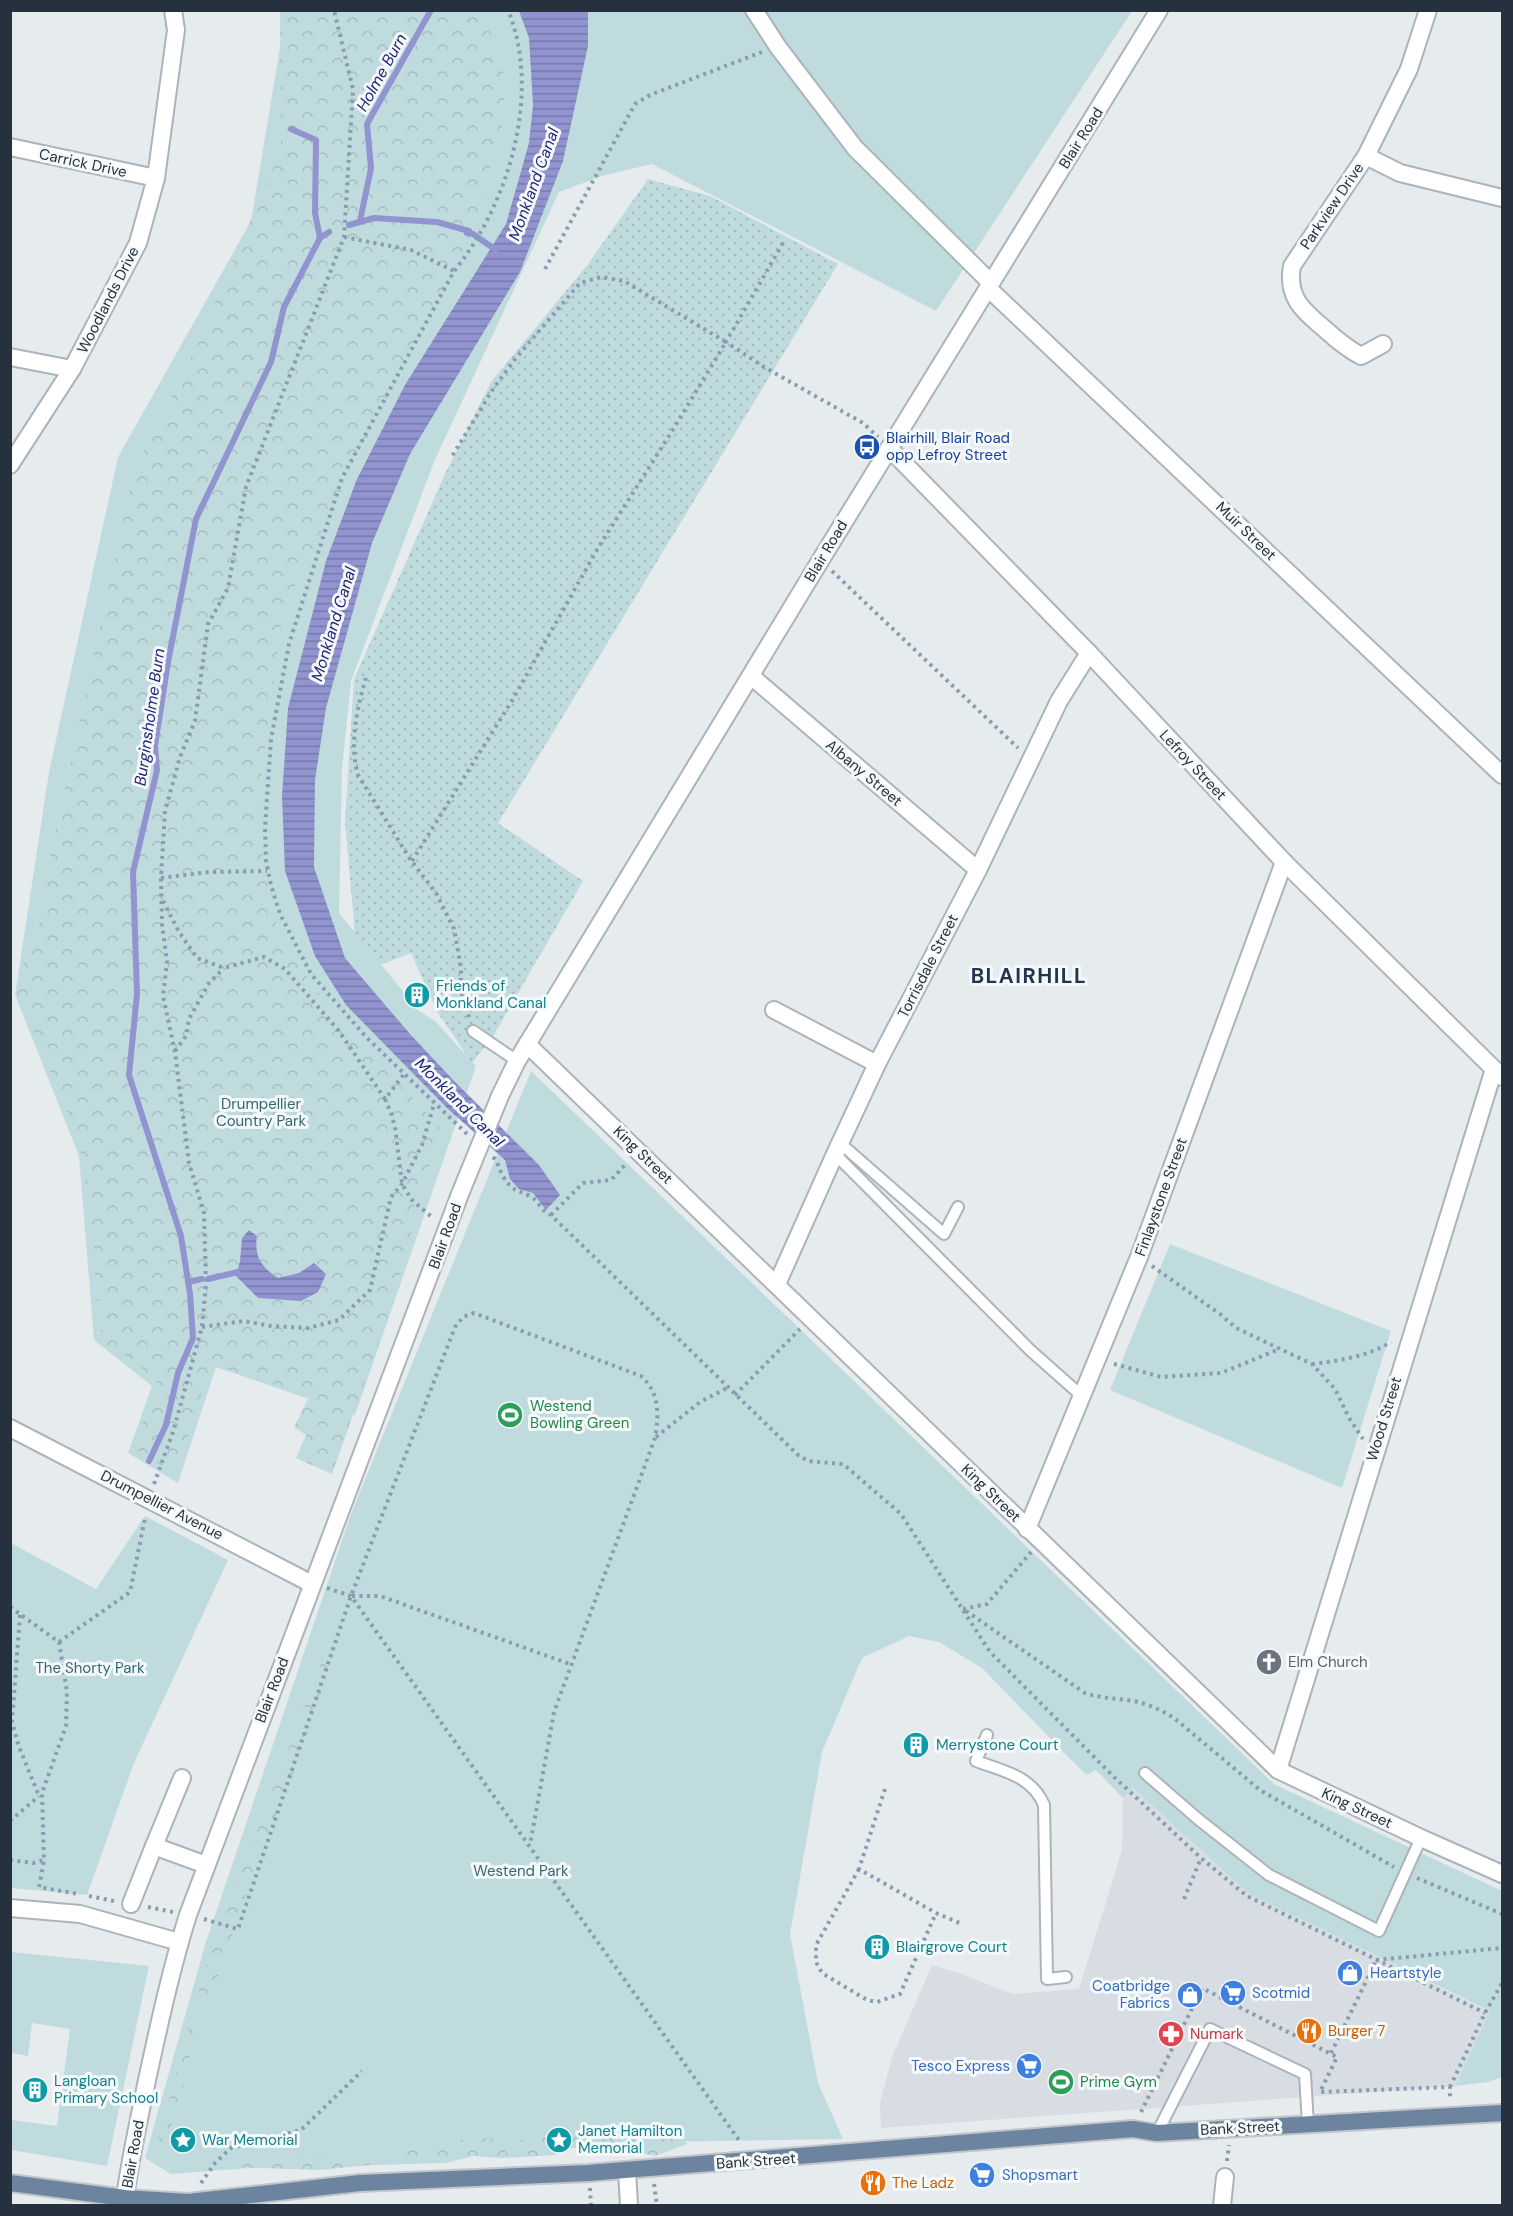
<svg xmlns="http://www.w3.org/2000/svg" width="1513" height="2216" font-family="'DM Sans',sans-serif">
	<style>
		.built { fill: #d7dde2 }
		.green { fill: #c0dbde }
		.forest { fill: url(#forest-crowns) }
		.garden { fill: url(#garden-dots) }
		.water { fill: url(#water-rules) }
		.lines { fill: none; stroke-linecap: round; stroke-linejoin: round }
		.stream { stroke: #9194cf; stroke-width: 6 }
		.service-casing { stroke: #acb3ba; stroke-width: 14 }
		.minor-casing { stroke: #acb3ba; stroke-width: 20 }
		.tertiary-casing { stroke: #acb3ba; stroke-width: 20 }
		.primary-casing { stroke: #c2c5c9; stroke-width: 20 }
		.path { stroke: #889cb0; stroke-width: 4; stroke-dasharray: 3 4.5; stroke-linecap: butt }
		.service { stroke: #fff; stroke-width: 10 }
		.minor { stroke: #fff; stroke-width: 16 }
		.tertiary { stroke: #fff; stroke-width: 16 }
		.primary { stroke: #6d84a1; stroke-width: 16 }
		.tertiary-bridge-casing { stroke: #acb3ba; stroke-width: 20; stroke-linecap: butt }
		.tertiary-bridge { stroke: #fff; stroke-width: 16 }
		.labels { text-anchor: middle; stroke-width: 6; stroke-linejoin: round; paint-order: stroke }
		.street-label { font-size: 15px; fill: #25313f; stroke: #f6f9fa }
		.transit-label { font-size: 15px; fill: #164399; stroke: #f6f9fa; text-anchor: start }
		.culture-label { font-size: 15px; fill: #0d838f; stroke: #f6f9fa; text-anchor: start }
		.park-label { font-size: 15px; fill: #316775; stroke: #f6f9fa }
		.leisure-label { font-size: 15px; fill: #27864d; stroke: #f6f9fa; text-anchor: start }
		.worship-label { font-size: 15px; fill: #5b616d; stroke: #f6f9fa; text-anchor: start }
		.shop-label { font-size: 15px; fill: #366cbe; stroke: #f6f9fa; text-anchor: start }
		.food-label { font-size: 15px; fill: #c56008; stroke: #f6f9fa; text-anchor: start }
		.health-label { font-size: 15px; fill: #be3a42; stroke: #f6f9fa; text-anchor: start }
		.water-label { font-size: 16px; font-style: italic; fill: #222479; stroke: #f6f9fa }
		.district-label { font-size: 21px; font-weight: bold; letter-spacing: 1.5px; fill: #223651; stroke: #f6f9fa }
	</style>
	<defs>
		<pattern id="forest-crowns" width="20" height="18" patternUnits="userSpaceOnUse" patternTransform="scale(1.5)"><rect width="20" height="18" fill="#c0dbde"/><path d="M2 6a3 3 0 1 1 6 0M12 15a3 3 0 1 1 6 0" fill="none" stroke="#a5bcc0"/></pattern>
		<pattern id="garden-dots" width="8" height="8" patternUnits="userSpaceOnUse" patternTransform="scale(1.5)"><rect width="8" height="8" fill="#c0dbde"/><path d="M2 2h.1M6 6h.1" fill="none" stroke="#a5bcc0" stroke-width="1.8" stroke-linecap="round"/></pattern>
		<pattern id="water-rules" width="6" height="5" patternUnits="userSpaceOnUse" patternTransform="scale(1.5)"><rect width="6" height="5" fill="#9194cf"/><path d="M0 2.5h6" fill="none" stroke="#7679a9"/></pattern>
	</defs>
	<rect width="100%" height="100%" fill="#e6ebee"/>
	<polygon class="built" points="1133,1788 1249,1894 1490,2012 1455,2086 881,2128 880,2103 892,2057 932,1965 959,1973 1013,1994 1079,1989 1122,1850 1123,1798"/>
	<g class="green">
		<polygon points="286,11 1132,11 936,311 652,164 602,176 559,192 434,462 351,681 342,769 339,913 419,1011 435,1021 476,1066 355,1415 216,1367 178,1483 128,1453 152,1386 94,1340 79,1156 15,995 49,772 118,457 251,221"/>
		<polygon points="531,1071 1274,1784 1502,1891 1502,2077 1488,2082 1455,2086 1490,2011 1249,1894 1133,1788 1123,1798 1096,1770 1086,1775 982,1668 939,1642 909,1636 862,1658 822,1752 790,1934 818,2083 843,2139 584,2143 171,2174 145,2158 205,1945 351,1514"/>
		<polygon points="1170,1244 1391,1331 1342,1488 1110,1390"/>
		<polygon points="145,1516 228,1560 134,1763 87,1895 11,1888 11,1543 96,1589"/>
		<polygon points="11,1952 149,1966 107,2166 11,2150 11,2120 57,2126 70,2029 32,2023 28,2056 11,2053"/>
	</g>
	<g class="forest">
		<path d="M280,11H484L505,77L503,121L473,234L392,387L283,610L256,819L264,867L241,869L265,873C269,892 271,914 280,931C317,1009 387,1068 443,1131L412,1211L416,1216L395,1297L332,1474L296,1458L306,1435L294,1427L309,1397L245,1374L210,1366L177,1475L133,1448L157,1381L124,1354L111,1349L98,1338L107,1318L106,1300L96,1301L94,1248L82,1157L71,1120L16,992L33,926L39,925L52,848L134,469L186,369L281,150Z"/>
		<polygon points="325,1653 329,1668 294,1773 255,1864 221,1970 198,2015 186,2077 165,2147 171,2174 153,2157 205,1969"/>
		<polygon points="611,2128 645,2138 673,2135 688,2144 655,2156 609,2146 572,2148 554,2155 503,2158 473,2156 446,2163 370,2165 319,2170 232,2167 274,2157 303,2154 383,2158 421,2146 431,2151 473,2136 514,2142 548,2133"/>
	</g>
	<polygon class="garden" points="648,179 710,196 838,264 498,823 583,881 492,1038 472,1063 438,1013 411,953 380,965 355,935 345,821 354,679 445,474 491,382 588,264"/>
	<g class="water">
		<polygon points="519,11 588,11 588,46 563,161 520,272 410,454 372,543 326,708 315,780 314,867 345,958 410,1034 456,1083 539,1165 560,1195 546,1210 533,1193 519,1189 510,1179 505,1160 447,1108 346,1005 315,956 285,871 282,796 288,708 326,561 357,479 405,385 506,224 529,143 533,105 529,38"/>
		<path d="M249,1230L257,1236C254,1256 261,1267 278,1278L299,1273L314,1263L326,1274L318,1292L301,1301L258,1298L236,1276L240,1261L242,1238Z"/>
	</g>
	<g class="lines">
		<g class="stream">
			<polyline points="291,129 316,140 315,213 320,238"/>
			<polyline points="360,221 371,168 367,124 431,10"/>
			<polyline points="349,225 374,218 437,222 469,231"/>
			<polyline points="467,233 473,234 496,250"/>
			<polyline points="208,1279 238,1272"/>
			<polyline points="188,1282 202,1279"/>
			<polyline points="149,1461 166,1425 178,1373 193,1338 190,1294 181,1236 129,1075 137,994 133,872 157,770 155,746 168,662 196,519 271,362 284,307 320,238 329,232"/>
		</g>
		<defs>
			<g id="service">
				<polyline points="473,1031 517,1061"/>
				<polyline points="840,1143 944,1234 958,1207"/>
				<polyline points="835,1154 1030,1350 1083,1397"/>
				<path d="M987,1735L976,1761C1003,1771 1032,1776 1044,1805L1047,1979L1066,1977"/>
				<polyline points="1145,1773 1198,1819 1269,1875 1379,1931 1421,1838"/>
				<polyline points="1157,2133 1210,2029 1305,2074 1308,2125"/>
			</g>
			<g id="minor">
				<polyline points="754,10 778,47 855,148 991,283"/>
				<polyline points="10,147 156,178"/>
				<polyline points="1366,156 1400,173 1502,198"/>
				<polyline points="988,288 1502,775"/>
				<path d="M1383,344L1361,356C1348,349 1338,341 1327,331C1305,312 1286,299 1292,266L1366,156L1409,69L1428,10"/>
				<polyline points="10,357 72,369"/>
				<polyline points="889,448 1089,653 1284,862 1502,1077"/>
				<polyline points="10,465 72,369 138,243 156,178 176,30 173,10"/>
				<polyline points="751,676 978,870"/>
				<polyline points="774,1010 877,1064"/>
				<polyline points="777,1284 835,1154 877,1064 978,870 1059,701 1089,653"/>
				<polyline points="10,1428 312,1584"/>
				<polyline points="1027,1529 1139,1257 1284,862"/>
				<polyline points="1278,1770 1494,1069"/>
				<polyline points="182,1778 154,1846 206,1865"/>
				<polyline points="131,1904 154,1846"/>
				<polyline points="10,1908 80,1914 179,1942"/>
				<polyline points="627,2170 629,2206"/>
				<polyline points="1222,2206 1225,2177"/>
			</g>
			<g id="tertiary">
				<polyline points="527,1044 1278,1770 1421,1838 1502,1874"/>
				<polyline points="500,1096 517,1061 820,561 1159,10"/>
				<path d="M125,2198C130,2159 139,2120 147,2080C159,2025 171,1969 188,1915L460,1194"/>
			</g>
			<polyline id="primary" points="10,2183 125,2198 188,2202 360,2183 588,2173 1133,2129 1157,2133 1502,2113"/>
		</defs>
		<use href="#service" class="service-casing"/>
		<use href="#minor" class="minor-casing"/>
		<use href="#tertiary" class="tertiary-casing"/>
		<use href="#primary" class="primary-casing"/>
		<g class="path">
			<polyline points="344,237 411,250 454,271"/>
			<polyline points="783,243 726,342 764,367 863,423 878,437"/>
			<polyline points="545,269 635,104 650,95 762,52"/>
			<polyline points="832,571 1018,748"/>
			<path d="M366,678C357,707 349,745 358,775L410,859L436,893L454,929L461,968V991L469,1017"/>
			<polyline points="412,861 513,699 598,548 674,428 726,342 624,281 601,277 580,283 516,358 493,389 451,458"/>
			<polyline points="161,878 209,872 267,871"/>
			<polyline points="163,901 179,932 197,958 224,968 264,957 285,969 339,1031 385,1099 404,1074"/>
			<polyline points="175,1051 186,1036 189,1019 209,983 224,968"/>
			<polyline points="385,1099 391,1113 395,1127 402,1184 412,1200 433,1218"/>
			<path d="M467,1134L367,1038L311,974L280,914L271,885L266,861L265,828L271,739L289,644L342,478L454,271C509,204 542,93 508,10"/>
			<path d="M493,1157C499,1163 499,1171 504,1178C513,1192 518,1190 530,1196C539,1201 541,1211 551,1215L798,1455L808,1461L843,1464L901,1514L990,1652L1113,1776L1201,1858L1247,1896L1485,2013"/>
			<polyline points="551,1215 583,1183 611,1180 626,1164"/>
			<polyline points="1152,1266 1220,1314 1236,1328 1312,1364 1335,1389 1349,1418 1363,1439"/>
			<polyline points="202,1327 244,1321 271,1326 308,1328 339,1320 370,1290 391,1197 402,1184 422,1145 434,1104"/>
			<polyline points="1114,1364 1161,1377 1221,1373 1277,1350"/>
			<path d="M1312,1364C1338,1361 1369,1356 1391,1342"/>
			<polyline points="735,1395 800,1329"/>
			<polyline points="656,1437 700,1402 727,1388"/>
			<polyline points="154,1484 173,1432 202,1327 206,1284 204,1213 189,1163 175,1052 163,996 167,962 162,924 161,878 165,811 180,757 195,721 208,624 228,588 246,487 344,237 353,89 334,10"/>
			<polyline points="327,1588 351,1596 741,2143"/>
			<polyline points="352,1596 380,1596 570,1664"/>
			<polyline points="10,1607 59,1642 67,1692 66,1726 42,1793 44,1860 39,1887 78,1894"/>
			<polyline points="963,1609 987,1604 1031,1552"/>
			<path d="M966,1611L1085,1693C1102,1699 1120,1698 1138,1702C1151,1705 1163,1711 1174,1718L1260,1790L1394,1867"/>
			<polyline points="20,1615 12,1722 19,1747 39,1796"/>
			<polyline points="59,1642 130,1592 145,1518"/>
			<polyline points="885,1789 859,1869 936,1913 962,1924"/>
			<polyline points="10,1821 39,1796"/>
			<polyline points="10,1860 33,1863 44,1860"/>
			<polyline points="859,1869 816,1945 816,1962 822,1973 867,2000 877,2002 900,1994 936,1913"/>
			<polyline points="1417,1878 1502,1914"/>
			<polyline points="89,1896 114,1901"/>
			<polyline points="1184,1899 1201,1858"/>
			<polyline points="148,1907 173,1912"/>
			<path d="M204,1919L238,1929L351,1596L455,1327L463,1317L474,1313L641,1376C660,1393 659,1415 655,1438L554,1712L530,1845"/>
			<polyline points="1376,1960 1502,1948"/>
			<polyline points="1331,2053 1376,1961"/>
			<polyline points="1450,2087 1485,2013 1502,1983"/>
			<polyline points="1141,2112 1202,1988 1337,2057 1320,2092 1450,2087 1450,2100"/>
			<polyline points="1227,2161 1229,2145"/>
			<polyline points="201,2183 215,2163 231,2148 301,2130 362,2071"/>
			<polyline points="654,2184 657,2206"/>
			<polyline points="590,2188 591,2206"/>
		</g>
		<use href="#service" class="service"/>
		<use href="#minor" class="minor"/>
		<use href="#tertiary" class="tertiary"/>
		<use href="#primary" class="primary"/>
		<defs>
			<polyline id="tertiary-bridge" points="460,1194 500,1096"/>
		</defs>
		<use href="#tertiary-bridge" class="tertiary-bridge-casing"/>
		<use href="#tertiary-bridge" class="tertiary-bridge"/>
	</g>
	<defs>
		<symbol id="bus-disc" viewBox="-11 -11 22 22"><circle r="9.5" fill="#1a4fb4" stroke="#f6f9fa"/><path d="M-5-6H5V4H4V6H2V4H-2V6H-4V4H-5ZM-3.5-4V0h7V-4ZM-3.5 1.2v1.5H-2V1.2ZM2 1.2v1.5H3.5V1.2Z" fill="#fff"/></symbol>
		<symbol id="building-disc" viewBox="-11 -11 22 22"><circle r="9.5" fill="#0f9aa8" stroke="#f6f9fa"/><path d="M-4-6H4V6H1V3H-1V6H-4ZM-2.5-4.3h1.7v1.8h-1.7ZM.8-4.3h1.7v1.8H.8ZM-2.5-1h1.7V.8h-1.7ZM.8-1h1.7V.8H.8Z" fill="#fff"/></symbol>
		<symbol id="stadium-disc" viewBox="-11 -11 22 22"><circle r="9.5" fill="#2e9e5b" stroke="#f6f9fa"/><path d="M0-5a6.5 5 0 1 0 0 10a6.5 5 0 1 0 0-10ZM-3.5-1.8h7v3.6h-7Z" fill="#fff"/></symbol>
		<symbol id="church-disc" viewBox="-11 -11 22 22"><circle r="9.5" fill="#6b7280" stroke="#f6f9fa"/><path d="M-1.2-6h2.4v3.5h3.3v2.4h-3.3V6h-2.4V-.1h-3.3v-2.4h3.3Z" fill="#fff"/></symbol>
		<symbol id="shop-disc" viewBox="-11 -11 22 22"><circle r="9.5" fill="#3f7fe0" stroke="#f6f9fa"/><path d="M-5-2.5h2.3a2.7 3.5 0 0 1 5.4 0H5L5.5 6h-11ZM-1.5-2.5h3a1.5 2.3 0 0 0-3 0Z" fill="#fff"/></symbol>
		<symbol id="supermarket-disc" viewBox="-11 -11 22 22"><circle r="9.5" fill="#3f7fe0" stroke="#f6f9fa"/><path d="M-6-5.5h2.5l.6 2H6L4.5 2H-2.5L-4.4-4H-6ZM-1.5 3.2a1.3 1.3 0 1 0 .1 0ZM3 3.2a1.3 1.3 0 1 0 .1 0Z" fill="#fff"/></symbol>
		<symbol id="restaurant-disc" viewBox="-11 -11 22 22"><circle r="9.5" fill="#e8710a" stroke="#f6f9fa"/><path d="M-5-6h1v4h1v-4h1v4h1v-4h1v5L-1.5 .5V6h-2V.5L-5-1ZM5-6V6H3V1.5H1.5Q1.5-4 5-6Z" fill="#fff"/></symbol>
		<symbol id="pharmacy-disc" viewBox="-11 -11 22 22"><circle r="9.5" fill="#e0444e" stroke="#f6f9fa"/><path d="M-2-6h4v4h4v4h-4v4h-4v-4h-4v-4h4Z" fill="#fff"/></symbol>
		<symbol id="sight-disc" viewBox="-11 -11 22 22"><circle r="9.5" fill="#0f9aa8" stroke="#f6f9fa"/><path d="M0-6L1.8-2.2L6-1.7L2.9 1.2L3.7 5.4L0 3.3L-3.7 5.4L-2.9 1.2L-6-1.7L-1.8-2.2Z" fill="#fff"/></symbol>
	</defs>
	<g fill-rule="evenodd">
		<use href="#bus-disc" x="852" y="432" width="30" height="30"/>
		<use href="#building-disc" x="402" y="980" width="30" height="30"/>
		<use href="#stadium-disc" x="495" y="1400" width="30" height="30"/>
		<use href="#church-disc" x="1254" y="1647" width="30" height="30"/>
		<use href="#building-disc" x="901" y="1730" width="30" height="30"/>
		<use href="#building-disc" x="862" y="1932" width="30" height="30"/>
		<use href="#shop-disc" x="1335" y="1958" width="30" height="30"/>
		<use href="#supermarket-disc" x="1218" y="1978" width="30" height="30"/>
		<use href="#shop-disc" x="1175" y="1980" width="30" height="30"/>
		<use href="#restaurant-disc" x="1294" y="2016" width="30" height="30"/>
		<use href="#pharmacy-disc" x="1156" y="2019" width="30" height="30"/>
		<use href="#supermarket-disc" x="1014" y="2051" width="30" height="30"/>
		<use href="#stadium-disc" x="1046" y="2067" width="30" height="30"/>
		<use href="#building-disc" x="20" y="2075" width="30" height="30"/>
		<use href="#sight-disc" x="168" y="2125" width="30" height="30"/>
		<use href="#sight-disc" x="544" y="2125" width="30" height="30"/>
		<use href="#supermarket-disc" x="967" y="2160" width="30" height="30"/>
		<use href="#restaurant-disc" x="858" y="2168" width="30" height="30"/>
	</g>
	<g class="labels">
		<g class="street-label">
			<text transform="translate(1081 138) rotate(-58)" y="5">Blair Road</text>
			<text transform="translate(83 163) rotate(12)" y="5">Carrick Drive</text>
			<text transform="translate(1332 206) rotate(-56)" y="5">Parkview Drive</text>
			<text transform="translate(108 300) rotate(-63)" y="5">Woodlands Drive</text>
			<text transform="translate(1246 531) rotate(44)" y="5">Muir Street</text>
			<text transform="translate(826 551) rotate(-59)" y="5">Blair Road</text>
			<text transform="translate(1193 765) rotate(47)" y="5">Lefroy Street</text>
			<text transform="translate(864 773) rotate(40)" y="5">Albany Street</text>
			<text transform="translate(928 966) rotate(-63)" y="5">Torrisdale Street</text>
			<text transform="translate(643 1155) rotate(44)" y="5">King Street</text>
			<text transform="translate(1161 1197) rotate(-70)" y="5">Finlaystone Street</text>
			<text transform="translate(445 1236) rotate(-70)" y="5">Blair Road</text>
			<text transform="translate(1384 1419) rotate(-73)" y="5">Wood Street</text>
			<text transform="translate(991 1493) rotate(44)" y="5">King Street</text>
			<text transform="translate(162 1505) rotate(27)" y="5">Drumpellier Avenue</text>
			<text transform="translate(272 1690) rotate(-69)" y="5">Blair Road</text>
			<text transform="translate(1357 1808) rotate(25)" y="5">King Street</text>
			<text transform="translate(1240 2128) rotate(-3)" y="5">Bank Street</text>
			<text transform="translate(133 2154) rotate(-80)" y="5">Blair Road</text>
			<text transform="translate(756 2161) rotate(-4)" y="5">Bank Street</text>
		</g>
		<g class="transit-label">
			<text x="886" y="443">Blairhill, Blair Road<tspan x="886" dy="17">opp Lefroy Street</tspan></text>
		</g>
		<g class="culture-label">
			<text x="436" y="991">Friends of<tspan x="436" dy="17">Monkland Canal</tspan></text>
			<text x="936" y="1750">Merrystone Court</text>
			<text x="896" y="1952">Blairgrove Court</text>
			<text x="54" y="2086">Langloan<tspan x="54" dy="17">Primary School</tspan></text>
			<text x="578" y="2136">Janet Hamilton<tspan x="578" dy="17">Memorial</tspan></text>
			<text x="202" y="2145">War Memorial</text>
		</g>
		<g class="park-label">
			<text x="261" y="1109">Drumpellier<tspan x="261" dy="17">Country Park</tspan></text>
			<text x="90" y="1673">The Shorty Park</text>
			<text x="521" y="1876">Westend Park</text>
		</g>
		<g class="leisure-label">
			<text x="530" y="1411">Westend<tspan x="530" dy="17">Bowling Green</tspan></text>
			<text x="1080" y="2087">Prime Gym</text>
		</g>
		<g class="worship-label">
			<text x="1288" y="1667">Elm Church</text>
		</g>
		<g class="shop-label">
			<text x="1370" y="1978">Heartstyle</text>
			<text x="1170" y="1991" text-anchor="end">Coatbridge<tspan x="1170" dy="17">Fabrics</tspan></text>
			<text x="1252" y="1998">Scotmid</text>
			<text x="1010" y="2071" text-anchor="end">Tesco Express</text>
			<text x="1002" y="2180">Shopsmart</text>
		</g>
		<g class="food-label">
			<text x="1328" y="2036">Burger 7</text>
			<text x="892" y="2188">The Ladz</text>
		</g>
		<g class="health-label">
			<text x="1190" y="2039">Numark</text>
		</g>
		<g class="water-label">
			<text transform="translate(381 72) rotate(-61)" y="6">Holme Burn</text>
			<text transform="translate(533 184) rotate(-70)" y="6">Monkland Canal</text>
			<text transform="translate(333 624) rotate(-73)" y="6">Monkland Canal</text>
			<text transform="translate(149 717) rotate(-82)" y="6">Burginsholme Burn</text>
			<text transform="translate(460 1102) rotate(45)" y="6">Monkland Canal</text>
		</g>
		<g class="district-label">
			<text x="1029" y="983">BLAIRHILL</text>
		</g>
	</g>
	<rect width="1513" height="2216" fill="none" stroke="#25313f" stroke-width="24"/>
</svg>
